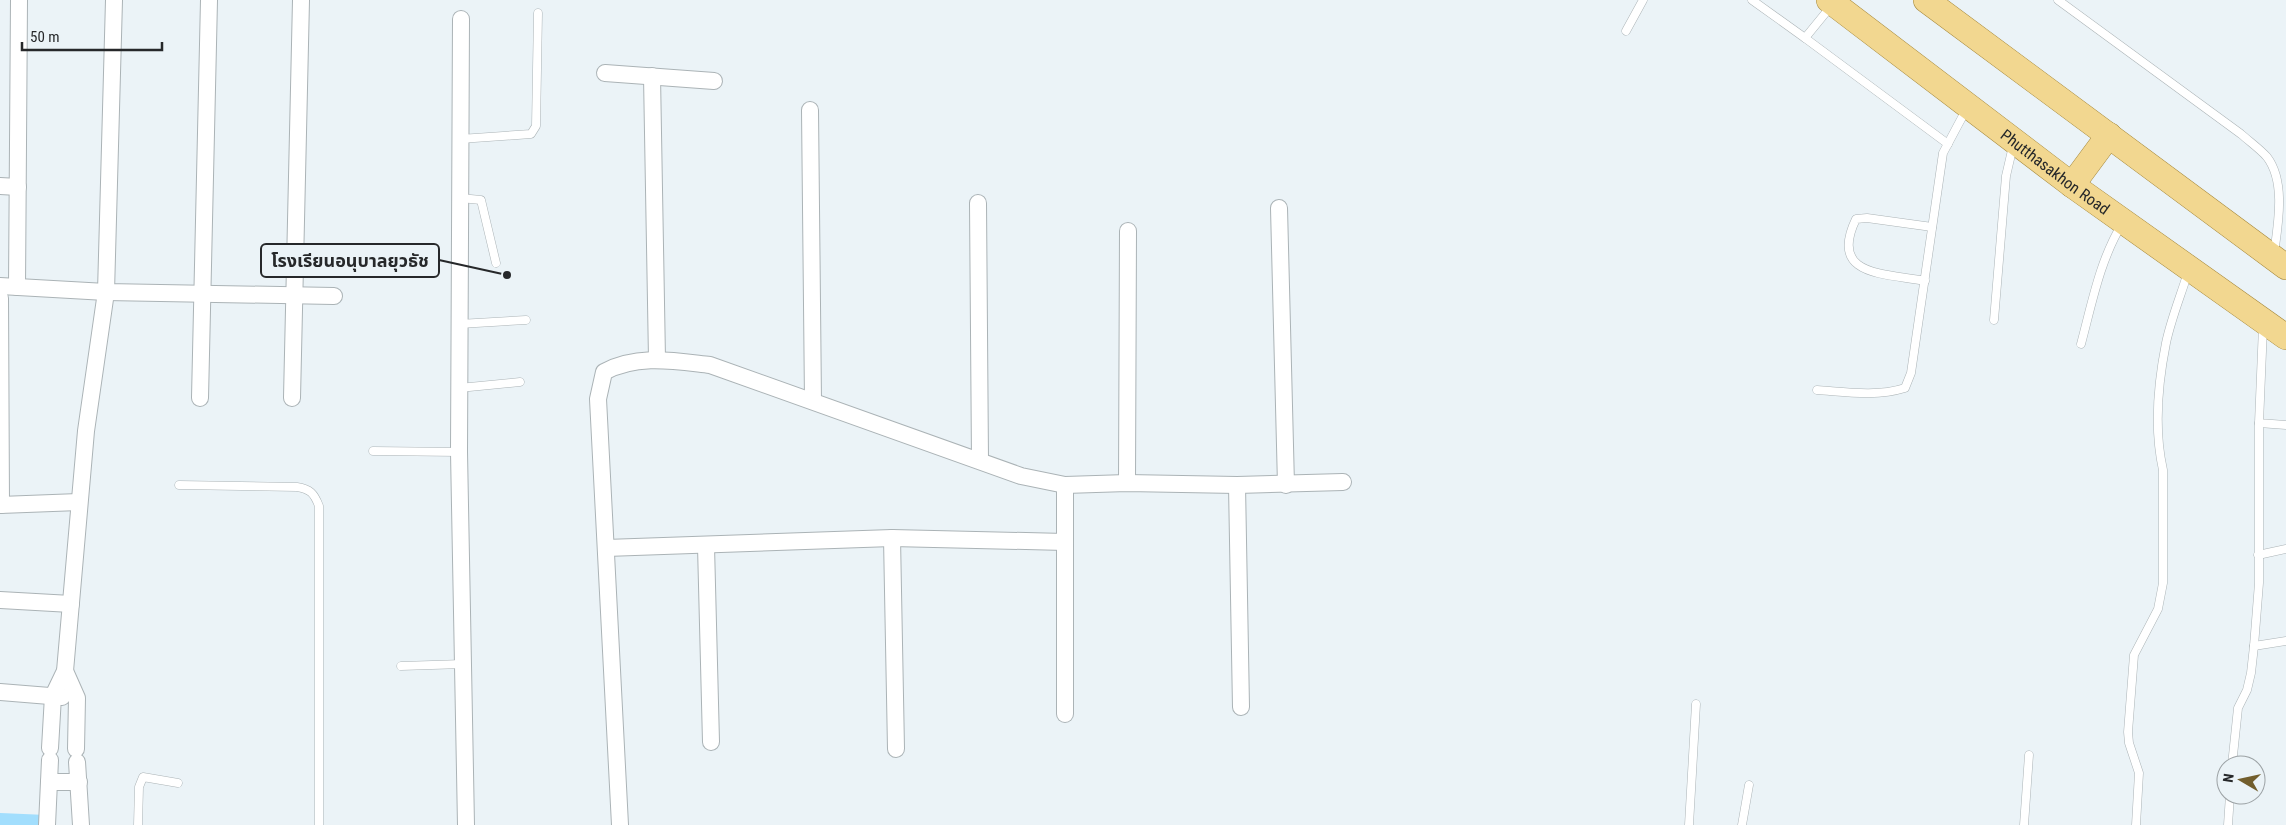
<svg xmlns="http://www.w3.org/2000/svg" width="2286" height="825" font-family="'Roboto Condensed','Noto Sans Thai',sans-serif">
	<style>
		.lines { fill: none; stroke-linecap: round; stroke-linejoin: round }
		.canal { stroke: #a2defd; stroke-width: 20 }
		.service-casing { stroke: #abb3b6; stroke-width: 9 }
		.minor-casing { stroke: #abb3b6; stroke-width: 18 }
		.primary-casing { stroke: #a5883c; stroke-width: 26 }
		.service { stroke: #fff; stroke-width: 8 }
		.minor { stroke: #fff; stroke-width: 16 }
		.primary { stroke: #f2d790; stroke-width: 25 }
		.labels { text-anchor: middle; stroke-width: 5; stroke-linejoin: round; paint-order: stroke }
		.street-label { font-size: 16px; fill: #26282a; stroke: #ebf3f7 }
		.leader { fill: none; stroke: #26282a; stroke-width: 2 }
		.callout-dot { fill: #26282a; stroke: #ebf3f7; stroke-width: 2 }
		.callout { fill: #ebf3f7; stroke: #26282a; stroke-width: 2 }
		.callout-label { font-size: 18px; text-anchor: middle; font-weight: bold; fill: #26282a }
	</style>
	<rect width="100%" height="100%" fill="#ebf3f7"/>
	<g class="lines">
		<polyline class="canal" points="0,823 46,825"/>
		<defs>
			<g id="service">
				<polyline points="1752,0 1805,38 1832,5"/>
				<path d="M2058,0L2241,134C2250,142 2260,149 2267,157C2286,182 2278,224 2274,254"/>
				<polyline points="1626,31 1643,0"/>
				<polyline points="1805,38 1948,144"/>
				<polyline points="460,139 531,134 536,126 538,13"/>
				<polyline points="460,198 481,200 496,263"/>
				<path d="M1925,281C1885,273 1828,277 1856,219L1867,218L1932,227"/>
				<polyline points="1994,320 2006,176 2013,146"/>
				<polyline points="459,324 526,320"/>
				<polyline points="2263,327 2259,423 2286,425"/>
				<path d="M2081,344C2092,303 2100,260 2122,224"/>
				<polyline points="459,388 520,382"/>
				<path d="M1817,390C1846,392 1876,397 1905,388L1911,373L1943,153L1967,108"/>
				<polyline points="373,451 459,452"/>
				<path d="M179,485L297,487C310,489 314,493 319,506V825"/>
				<polyline points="2258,555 2286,549"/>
				<polyline points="2254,646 2286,641"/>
				<polyline points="401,666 463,664"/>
				<polyline points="2232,765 2238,708 2247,690 2251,673 2254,646 2259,583 2259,423"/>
				<polyline points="138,825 139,787 143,777 178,783"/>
				<polyline points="1689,825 1696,704"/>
				<polyline points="1742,825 1749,785"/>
				<polyline points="2024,825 2029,755"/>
				<path d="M2136,825L2139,773L2129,743L2128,732L2134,655L2158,609L2163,583V470C2154,430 2158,383 2166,343C2171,319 2181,295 2188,272"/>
				<polyline points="2228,825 2230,795"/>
			</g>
			<g id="minor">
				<polyline points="461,19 459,452 466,825"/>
				<polyline points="605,73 714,81"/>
				<polyline points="652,76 657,359"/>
				<polyline points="810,110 813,401"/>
				<polyline points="0,186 18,187"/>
				<polyline points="978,203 980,460"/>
				<polyline points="1279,208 1286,485"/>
				<polyline points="0,286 106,292 334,296"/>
				<polyline points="17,287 19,0"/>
				<polyline points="0,298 1,505"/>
				<polyline points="200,398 209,0"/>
				<polyline points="292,398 301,0"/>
				<polyline points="1127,483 1128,231"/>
				<polyline points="1065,485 1065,714"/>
				<polyline points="1237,485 1241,707"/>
				<polyline points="0,505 79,502"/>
				<polyline points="892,538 896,749"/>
				<polyline points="706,546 711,742"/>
				<polyline points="606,548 892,538 1065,542"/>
				<polyline points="0,600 71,604"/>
				<polyline points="65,671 77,698 76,749"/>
				<polyline points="0,692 62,697"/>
				<polyline points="50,748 53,696 65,671 86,431 106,292 114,0"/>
				<polyline points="77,762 81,825"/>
				<polyline points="49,782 79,782"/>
				<polyline points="47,825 50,760"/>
				<path d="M620,825L598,399L604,372C638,354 674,361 710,365L1021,476L1065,485L1127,483L1237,485L1343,482"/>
			</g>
			<g id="primary">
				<path id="s1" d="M1829,0L2072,185L2286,337"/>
				<polyline points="1926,0 2286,267"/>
				<polyline points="2072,185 2109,135"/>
			</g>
		</defs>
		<use href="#service" class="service-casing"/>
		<use href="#minor" class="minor-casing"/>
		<use href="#primary" class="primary-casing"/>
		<use href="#service" class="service"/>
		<use href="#minor" class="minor"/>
		<use href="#primary" class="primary"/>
	</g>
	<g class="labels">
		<g class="street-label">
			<text dy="6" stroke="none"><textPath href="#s1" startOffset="284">Phutthasakhon Road</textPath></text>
		</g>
	</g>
	<path class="leader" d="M507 275L439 260"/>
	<circle class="callout-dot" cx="507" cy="275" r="5"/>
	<rect class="callout" x="261" y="244" width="178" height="33" rx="5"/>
	<g class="callout-label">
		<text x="350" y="267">โรงเรียนอนุบาลยุวธัช</text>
	</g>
	<g transform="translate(2241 780) rotate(279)"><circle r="24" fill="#ebf3f7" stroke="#9ca2a5"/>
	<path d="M0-4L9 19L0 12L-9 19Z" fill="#725e2d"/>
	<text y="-8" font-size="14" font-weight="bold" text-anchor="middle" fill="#26282a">N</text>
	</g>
	<path d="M22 42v8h140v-8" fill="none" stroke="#26282a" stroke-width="2.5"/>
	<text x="30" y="42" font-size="15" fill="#26282a" stroke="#ebf3f7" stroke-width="4" paint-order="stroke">50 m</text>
</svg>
